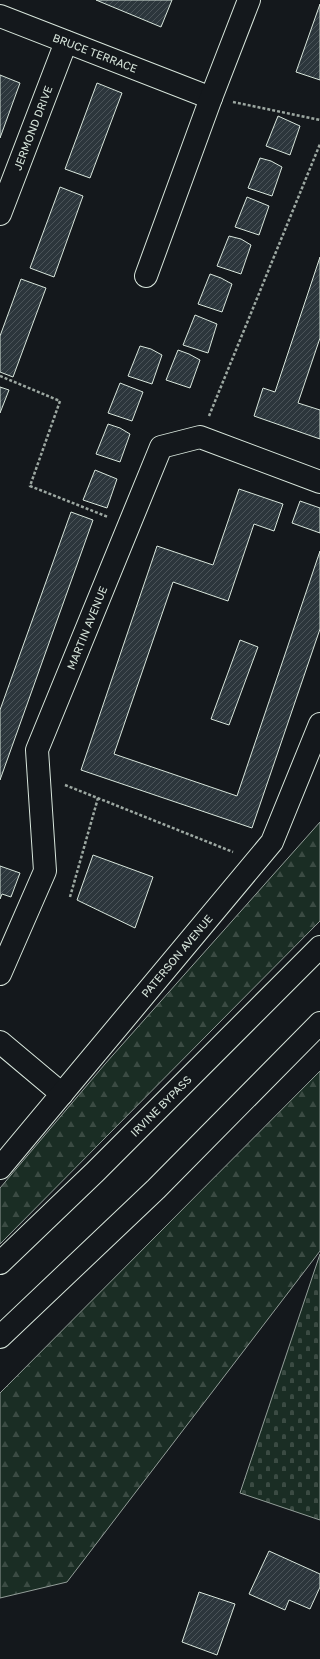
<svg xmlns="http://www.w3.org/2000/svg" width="320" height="1659" font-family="'Golos Text',sans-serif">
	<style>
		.forest { fill: url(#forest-firs); stroke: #939e99 }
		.cemetery { fill: url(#cemetery-stones); stroke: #939e99 }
		.building { fill: url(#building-hatch); stroke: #d8e6dc }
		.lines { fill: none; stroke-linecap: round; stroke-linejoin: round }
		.minor-casing { stroke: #d8e6dc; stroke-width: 24 }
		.highway-casing { stroke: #d8e6dc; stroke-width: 24 }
		.path { stroke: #9da8a2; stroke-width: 2.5; stroke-dasharray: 3 2; stroke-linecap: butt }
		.minor { stroke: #14181c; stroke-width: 22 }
		.highway { stroke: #14181c; stroke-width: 22 }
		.labels { text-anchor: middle; stroke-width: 3; stroke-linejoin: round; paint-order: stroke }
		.street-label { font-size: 11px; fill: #d8e6dc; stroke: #14181c }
	</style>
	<defs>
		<pattern id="forest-firs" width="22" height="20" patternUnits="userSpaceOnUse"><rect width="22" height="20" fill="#1a2d24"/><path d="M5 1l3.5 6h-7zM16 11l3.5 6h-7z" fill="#3b4b43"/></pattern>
		<pattern id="cemetery-stones" width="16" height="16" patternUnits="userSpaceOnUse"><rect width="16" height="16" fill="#1a2d24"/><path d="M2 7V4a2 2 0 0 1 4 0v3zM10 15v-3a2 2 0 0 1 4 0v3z" fill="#3b4b43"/></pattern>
		<pattern id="building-hatch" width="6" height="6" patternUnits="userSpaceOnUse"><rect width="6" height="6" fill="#2c363c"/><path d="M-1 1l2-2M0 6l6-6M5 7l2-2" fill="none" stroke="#4a5358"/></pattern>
	</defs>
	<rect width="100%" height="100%" fill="#14181c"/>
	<g class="forest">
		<polygon points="320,822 320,921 0,1244 0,1188 105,1064"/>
		<polygon points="320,1071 320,1251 67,1582 0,1598 0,1393"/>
	</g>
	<polygon class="cemetery" points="320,1254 320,1520 240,1493"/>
	<g class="building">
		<polygon points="96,0 172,0 161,27"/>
		<polygon points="320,4 320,80 296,72"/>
		<polygon points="0,75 20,83 0,138"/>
		<polygon points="97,83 122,93 90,178 65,169"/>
		<polygon points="278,116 300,126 290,155 266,146"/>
		<polygon points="260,158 271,161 282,167 272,196 248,188"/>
		<polygon points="60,187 83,196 54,277 30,268"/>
		<polygon points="247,197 269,206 259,235 235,227"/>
		<polygon points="229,236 241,239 251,245 241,274 217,266"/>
		<polygon points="320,257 320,338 298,403 320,410 320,439 254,416 263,388 275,392"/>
		<polygon points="210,274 221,278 232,284 222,312 198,304"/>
		<polygon points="21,279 46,288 13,377 0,372 0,336"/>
		<polygon points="195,315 217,324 208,353 183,345"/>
		<polygon points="140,346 151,349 162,355 152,384 128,376"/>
		<polygon points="178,350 189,354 200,360 190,388 166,380"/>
		<polygon points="120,383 143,392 132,421 108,413"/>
		<polygon points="0,387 9,390 0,413"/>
		<polygon points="108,424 120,428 130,434 120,462 96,454"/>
		<polygon points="95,470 117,479 107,508 83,500"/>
		<polygon points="239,489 283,504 274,531 254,524 228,601 173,582 114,754 237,796 320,551 320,629 252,828 81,770 157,546 213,565"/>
		<polygon points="300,501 320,508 320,533 292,523"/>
		<polygon points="71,512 93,520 0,780 0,710"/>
		<polygon points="240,640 258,647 229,725 211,719"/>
		<polygon points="93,855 153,877 135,928 77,900"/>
		<polygon points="0,866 20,873 11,897 2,894 0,899"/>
		<polygon points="269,1551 320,1574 320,1587 310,1609 289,1600 285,1610 249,1594"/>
		<polygon points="199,1592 235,1604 217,1655 182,1642"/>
	</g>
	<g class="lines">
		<defs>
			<g id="minor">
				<polyline points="0,16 211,98"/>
				<polyline points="0,214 66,42"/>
				<polyline points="146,276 211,98 249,0"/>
				<polyline points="0,974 45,871 37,750 161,447 200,437 320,482"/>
				<polyline points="0,1042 62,1094"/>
				<polyline points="0,1168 272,842 320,724"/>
			</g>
			<g id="highway">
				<polyline points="0,1263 95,1172 320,947"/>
				<polyline points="0,1337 156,1189 320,1023"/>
			</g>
		</defs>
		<use href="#minor" class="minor-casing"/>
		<use href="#highway" class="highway-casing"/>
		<g class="path">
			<polyline points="233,102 320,120"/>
			<polyline points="0,376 60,401 30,486 108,517"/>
			<polyline points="209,416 320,144"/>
			<polyline points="65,785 233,852"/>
			<polyline points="70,897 98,798"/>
		</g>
		<use href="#minor" class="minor"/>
		<use href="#highway" class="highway"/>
	</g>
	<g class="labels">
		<g class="street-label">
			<text transform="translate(95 53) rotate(21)" y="4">BRUCE TERRACE</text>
			<text transform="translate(33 128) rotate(-69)" y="4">JERMOND DRIVE</text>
			<text transform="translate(87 628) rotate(-68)" y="4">MARTIN AVENUE</text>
			<text transform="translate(177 956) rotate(-50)" y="4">PATERSON AVENUE</text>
			<text transform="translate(161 1106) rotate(-45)" y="4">IRVINE BYPASS</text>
		</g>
	</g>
</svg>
